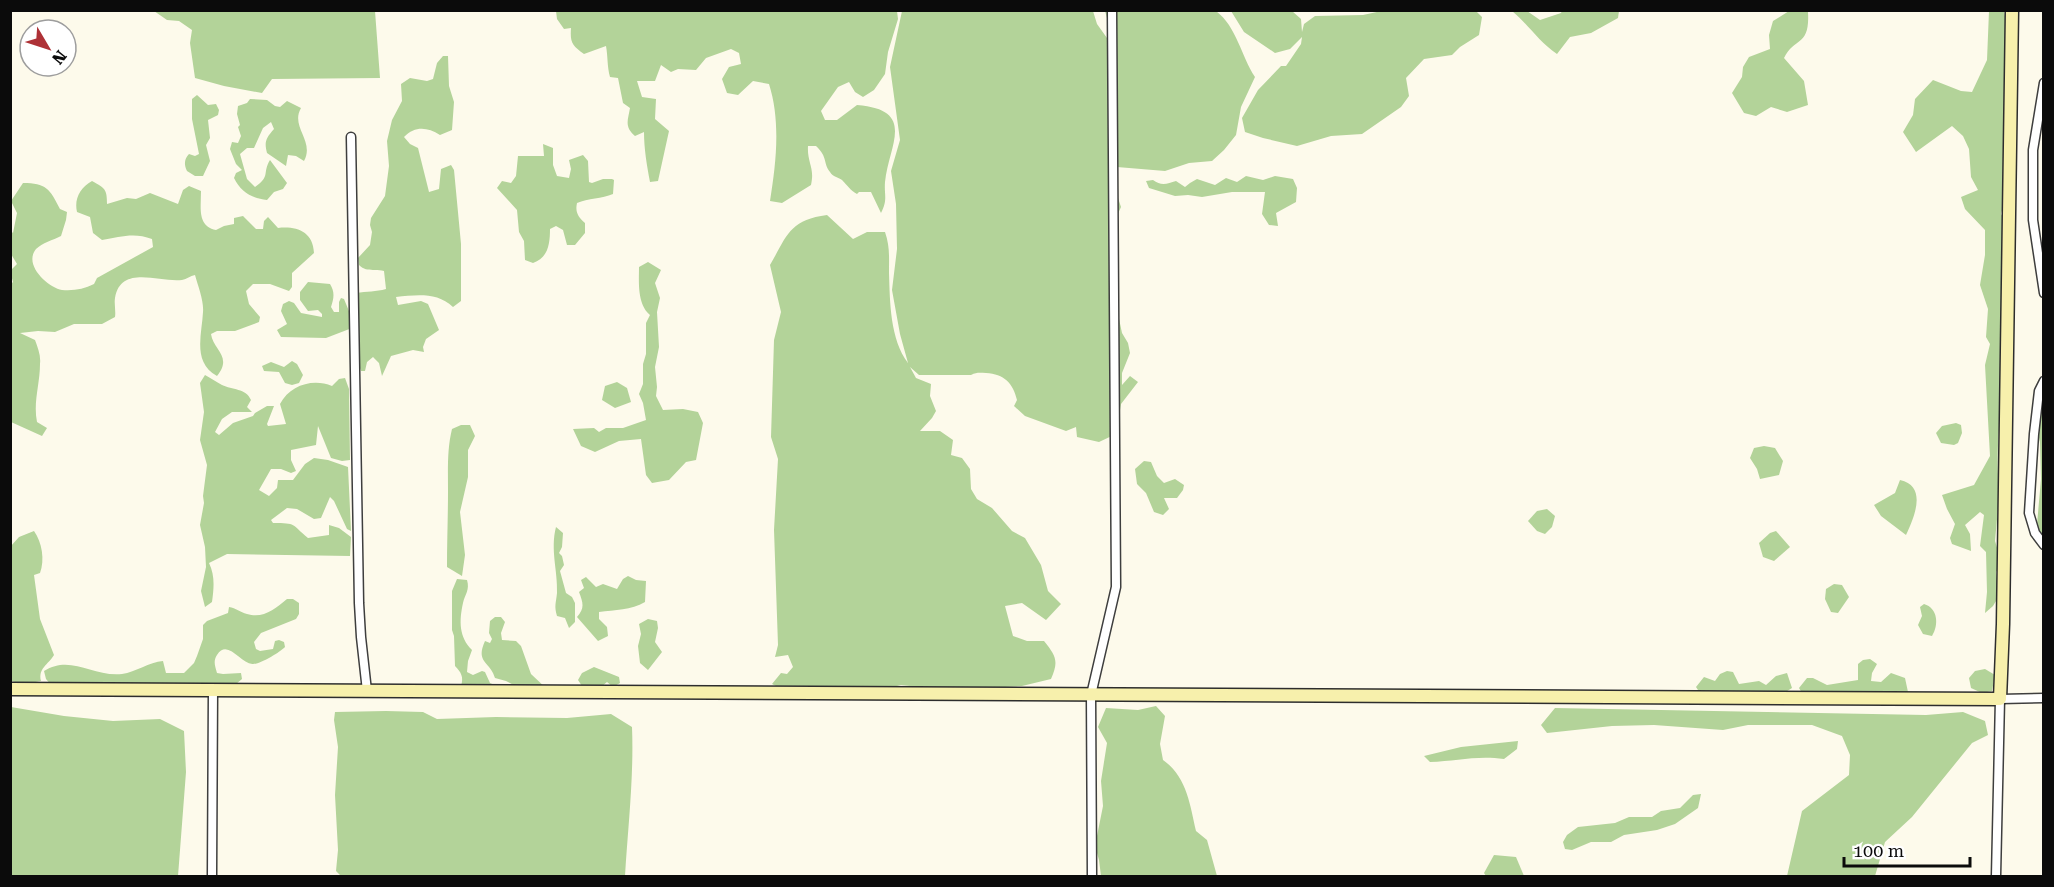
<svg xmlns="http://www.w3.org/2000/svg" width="2054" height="887" font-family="'Roboto Serif',serif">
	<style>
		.forest { fill: #b3d399 }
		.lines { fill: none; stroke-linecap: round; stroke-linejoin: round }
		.street-casing { stroke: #3e3e3e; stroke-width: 11 }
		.secondary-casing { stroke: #2d2d2d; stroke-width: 15 }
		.street { stroke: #fff; stroke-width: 8 }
		.secondary { stroke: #f7f0ac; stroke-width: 12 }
	</style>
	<rect width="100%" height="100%" fill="#fdfaeb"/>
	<g class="forest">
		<polygon points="1386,10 1476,11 1482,17 1479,35 1460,47 1452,55 1424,59 1406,78 1409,96 1401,107 1362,134 1331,136 1297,146 1263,138 1245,132 1242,118 1258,90 1281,66 1286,66 1301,44 1302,37 1290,49 1275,53 1244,32 1231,11 1292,11 1301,19 1302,32 1304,24 1315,16 1363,15"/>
		<polygon points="154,11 375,11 380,78 272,79 262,93 224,86 195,78 190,43 192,30 179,21 167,20"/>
		<path d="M556,11H897L898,19L888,52L885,74L874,90L863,97L855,92L849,82L838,87L821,111L825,120H837L857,105C917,110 889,144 885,182C884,196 888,199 881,213L871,192H859L857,194C850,190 848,186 842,180C838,177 833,177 830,172C823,163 828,157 816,146H808C807,163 815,167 811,185L782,203L770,201C776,163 781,122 769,84L753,81L738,95L727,93L722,79L729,67L741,64L739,53L731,49L706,58L696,70L678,69L671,72L661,65L655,81H637L642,97L656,99L655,119L669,131L658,181L650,182C647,166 644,149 644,132L635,136C624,127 628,120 630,108L623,103L618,78L610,77C607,66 608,57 606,46L584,54C572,45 570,43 571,28L564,29L557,19Z"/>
		<path d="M902,11H1093L1097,24L1107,38L1110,29L1105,11H1216C1237,27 1241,56 1255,77L1241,107L1236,135L1224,150L1212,161L1189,163L1165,171L1117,167L1114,186L1121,207L1116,218L1118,260L1115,300L1122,333L1128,343L1130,353L1122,373V385L1130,376L1138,382L1121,404L1116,434L1099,442L1077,437L1076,427L1066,431L1025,416L1014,406L1017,400C1013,383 1004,374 986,373C980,373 977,372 971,375H919L910,367L916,378L931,384L930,396L936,411L932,418L920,431H940L953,440L951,455L962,458L970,469L971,489L977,499L992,508L1012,531L1025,538L1041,565L1048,591L1061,604L1046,620L1022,603L1005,606L1013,636L1027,641H1044C1056,656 1059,661 1051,679L1022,686L988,688L939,689L901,685L885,689L847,691L832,686L782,689L772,684L781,673L787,674L793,667L788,655L775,657L778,645L774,530L778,459L771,437L774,340L781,312L770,265C787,236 789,220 827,215L853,239L867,232H885C890,246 889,258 889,273C890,302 890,339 908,363L900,334L892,290L897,249L896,204L891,171L900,140L890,67Z"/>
		<path d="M1512,11H1527L1540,20L1561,13L1562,11H1619L1618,18L1591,33L1570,37L1557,54C1539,42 1528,24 1512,11Z"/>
		<path d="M1789,11L1808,12C1810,47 1795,36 1784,58L1804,81L1808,105L1787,112L1771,107L1756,116L1744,113L1732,93L1742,77L1743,67L1749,57L1770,49L1769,35L1773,21Z"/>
		<path d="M1989,11H2004L2006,21L2005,155L2002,186L2005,199L2001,214L2005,220L2000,421C1998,432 1996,478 2000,486L1995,541L2000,557V566L1996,572L1999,596L1993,606L1985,613L1987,592L1986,552L1980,546L1984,515L1980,512L1965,525L1970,534L1971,551L1952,544L1950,538L1955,524L1947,509L1942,495L1974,485L1990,456L1985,365L1990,344L1986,337L1988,309L1980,285L1985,255V230L1965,209L1961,197L1978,190L1971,177L1969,149L1963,136L1952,126L1916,152L1903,132L1913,115L1915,99L1933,80L1961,91L1972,92L1987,60Z"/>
		<path d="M443,56H448L449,86L454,102L452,130L440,135C427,127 415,126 404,137L410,144L418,148L429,192L439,189L441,169L451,165L454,170L461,244V301L453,307C437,292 417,295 396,297L398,305L421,301L428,304L439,330L426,339L423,347L424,352L413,350L391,356L382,376L379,363L373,357L367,362L365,371H361L355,353L356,293C367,291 376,292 386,289L384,271C375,268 367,273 359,265L358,258L370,245L372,232L370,225L371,218L385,196L389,166L387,141L392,120L402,101L401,84L410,78L427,81L433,79L437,63Z"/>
		<path d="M197,95L208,105L216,104L219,110L218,115L208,120L210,138L206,145L210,161L203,176H195L187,171C184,165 184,159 189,154L195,156L199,154L192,119V99Z"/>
		<path d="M250,99L267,100L275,106L280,107L287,101L301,108C290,127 315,141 304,161L296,156L288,155L286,166L267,153C264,142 266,138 274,129L271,122L263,128L254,148H247L240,154L247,179L255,187C271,176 262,173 270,160L287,183L283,189L274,192L267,200C251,198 241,192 234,178L236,173L242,170L236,164L230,149L232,142L238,143L241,136L238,127L240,125L237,114L238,106L247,103Z"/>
		<path d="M543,144L553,148V165L557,176L569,178L571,169L569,160L583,155L588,161L589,182L592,183L603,179H612L614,180L613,194C602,199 588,198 577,203C575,212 578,217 585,223V233L575,245H567L563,230L556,226L550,229C550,244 548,258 533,263L525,260L524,241L519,232L517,210L497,188L502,181L511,183L516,176L518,156H544Z"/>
		<path d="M1246,176L1263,180L1275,176L1293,179L1297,188L1296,202L1276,213L1278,226L1269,225L1262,214L1265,192H1232L1202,197L1188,195L1175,196L1149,188L1146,181L1153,180C1161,186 1167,184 1176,181L1185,187L1190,183L1197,179L1215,185L1226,178L1237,182Z"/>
		<path d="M92,181C105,188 107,189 107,204L127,198L136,199L150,193L178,204L183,190L189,186L201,191C201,208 197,226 216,230L224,226L234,224V218L243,216L256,229H263L264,221L268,217L278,228C296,226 313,231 314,253L292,273V287L289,291L270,284H253L246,291L249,304L260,317L259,322L235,331H217L211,334C213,350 233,356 217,376C192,362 202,334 203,312C204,301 198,286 195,275C190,276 187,279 182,280C160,283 121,264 115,298C114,304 116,311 115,317L102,324H74L55,332L38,331L20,333L35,340C38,348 41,356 40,364C40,384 33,402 37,422L47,428L42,436L11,422L10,285L13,282L10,271L17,264L11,254V231L13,233L17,213L11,201L23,183C46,183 50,189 60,209L67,212L66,220L61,236C53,240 42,243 36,249C23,265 48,287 62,290C74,291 84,289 94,284L97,278L153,247L152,239C134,232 120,237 102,240L93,233L90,217L77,212C74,199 80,188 92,181Z"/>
		<path d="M648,262L661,270L655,283L660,298L657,312L659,347L655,367L657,387L656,396L663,410L683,409L698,412L703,423L696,460L686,462L669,480L652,483L646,475L641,439L619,441L595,452L581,446L573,429L594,428L599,432L606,428H623L646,420L643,403L639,394L643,384V364L646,354V323L650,315C637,304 639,282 639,267Z"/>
		<path d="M308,282L330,284C335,292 334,298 331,307L334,312H339V302L341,298L344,299L351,316L352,328L326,338L281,337L277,330L287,324L281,311L283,304L289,301L294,303L301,313L322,317V314L318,310L308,311L300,300V292Z"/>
		<polygon points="292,361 297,364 303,375 299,383 292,385 285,383 279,372 264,371 262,366 271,362 284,367"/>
		<path d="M205,375C211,378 216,382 222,385C232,390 246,388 251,400L247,407L252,412H232L222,419L215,432L219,435L233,423L253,416L255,413L267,406H274L267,424L268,426L286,424L280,404C290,385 313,378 332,386L339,379L345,378L349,389L350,460L342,461L331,458L318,426L316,445L291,450V460L296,471L291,473L281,469H271L259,490L269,496L277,488L278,480H293L305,464L314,458L328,460L348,467L351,531L347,529L334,501L330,497L321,518L314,519L297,509L287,508L271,520L273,523C297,523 291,524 308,538L329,535V525L339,528L351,537L350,556L227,554L209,563C215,575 214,588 212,602L205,607L201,591L206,567L205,547L200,525L204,503L203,496L207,465L200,440L204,412L200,383Z"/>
		<polygon points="617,382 627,388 631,402 615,408 602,400 605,386"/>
		<polygon points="2043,393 2043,548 2036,536 2041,479 2040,443 2036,421 2037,398"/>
		<polygon points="1956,423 1961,425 1962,433 1958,443 1954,445 1941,443 1936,433 1942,426"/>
		<path d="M461,425H470L475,436L468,450V477L460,512L465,555L462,576L447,567C447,541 448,516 448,491C448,470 447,449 452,429Z"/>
		<polygon points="1764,446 1775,448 1783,461 1779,475 1760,479 1757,469 1750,458 1754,448"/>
		<polygon points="1144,461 1151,462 1157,476 1164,483 1175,479 1184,485 1183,490 1177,498 1164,498 1169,509 1163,515 1154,512 1146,493 1137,484 1135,469"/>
		<path d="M1900,480C1928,486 1914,518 1906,535L1881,516L1874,505L1895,493Z"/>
		<polygon points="1547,509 1555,516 1552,527 1545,534 1537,531 1528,521 1537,511"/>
		<path d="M556,527L563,533L562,547L559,553L562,556L564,565L560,571L566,593L572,597L575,603V622L569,628L565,618L557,616C554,606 556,603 557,593C558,571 550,550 556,527Z"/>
		<path d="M34,531C42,542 45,560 40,573L34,575L40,619L54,655C48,665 38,668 41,681L24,684L11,681V546L19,537Z"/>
		<polygon points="1776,531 1790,547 1774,561 1763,557 1759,543 1770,533"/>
		<path d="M628,576L636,580L646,581L645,602C631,610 615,610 599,612V619L607,627L608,636L598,641L577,617C585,608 583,603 579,592L584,588L581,580L586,577L596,587L603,584L617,589L623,579Z"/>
		<path d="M457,579L467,580C470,590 465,594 463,603C459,621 459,637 472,650L468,661L467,672L473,675L482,671L485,672L490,683L499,687L461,686C464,677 461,672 455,666L454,636L452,630V591Z"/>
		<polygon points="1834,584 1842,585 1849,597 1838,613 1831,612 1825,599 1826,589"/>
		<path d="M287,599H293L299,603V614L296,619L261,633L254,642L256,649L260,651L273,649L275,641L279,640L284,642L285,647C280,652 261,664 253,664C241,665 228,638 217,655C213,661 215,666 217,673L223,674L241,673L242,679L236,684L52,686L46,679L44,671C71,654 92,677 122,674C136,672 149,662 163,661L166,673H184L194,663L197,656L203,639V625L207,621L228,613L229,607C236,608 240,612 247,614C263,619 275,609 287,599Z"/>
		<path d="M1924,604C1938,608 1939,625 1932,636L1923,634L1918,625L1922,616L1920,607Z"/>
		<path d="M495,617H501L505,622L501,633L502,640L516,641L521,646L531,674L548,690L539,697L526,699L523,690L506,681L495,678C490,661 475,663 485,641L490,643L492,639L489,633L490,621Z"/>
		<polygon points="648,619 657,621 658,628 655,642 662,652 648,670 640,663 638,646 641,634 639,624"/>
		<polygon points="1870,659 1877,664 1872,673 1871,681 1881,682 1891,673 1905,678 1908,692 1891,696 1802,693 1799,688 1807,678 1813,678 1827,685 1858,680 1858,664 1863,660"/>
		<polygon points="594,667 619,677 620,683 613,687 607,682 601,687 582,686 578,680 582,673"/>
		<polygon points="1985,669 1995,675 1992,691 1982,693 1971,688 1969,678 1975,671"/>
		<polygon points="1727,671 1733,672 1739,684 1759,681 1766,685 1776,676 1787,673 1792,688 1779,696 1700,693 1696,687 1704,677 1715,681 1720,674"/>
		<path d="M1156,706L1165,716L1160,744L1163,760C1187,777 1190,805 1196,831L1207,840L1217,876H1101L1099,860L1095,846L1103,806L1101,781L1107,743L1098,727L1106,708L1138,710Z"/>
		<polygon points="11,707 64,716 113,721 160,719 184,731 186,772 178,876 11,876"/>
		<polygon points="1555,708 1926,715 1963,712 1985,721 1988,735 1972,743 1912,817 1885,842 1875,876 1787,876 1802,811 1849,775 1850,755 1842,736 1812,725 1748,725 1723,730 1654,725 1612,726 1547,733 1541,725"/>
		<path d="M386,711L423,712L437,719L496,717L567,718L611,714L632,727C634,776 628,827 625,876H341L336,871L338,850L335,795L338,747L334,720L335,712Z"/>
		<path d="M1518,741L1517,749L1504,759C1478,755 1456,761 1430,762L1424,756L1461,747Z"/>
		<polygon points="1701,794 1698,808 1675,824 1657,830 1624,835 1611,842 1591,842 1572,850 1565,849 1563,842 1567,835 1578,827 1615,823 1629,817 1652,817 1661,811 1680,808 1693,795"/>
		<polygon points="1494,855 1516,857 1524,876 1486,876 1484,873"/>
	</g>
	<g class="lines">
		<defs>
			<g id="street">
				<polyline points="2044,83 2033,150 2033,220 2044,293"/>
				<polyline points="351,137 359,603 361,637 367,691"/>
				<polyline points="2044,381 2039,391 2034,434 2029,513 2035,533 2044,545"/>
				<polyline points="212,876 213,690"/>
				<polyline points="1092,876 1091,695 1116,587 1112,10"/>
				<polyline points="1996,876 2000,699 2044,698"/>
			</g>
			<polyline id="secondary" points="10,689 2000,699 2003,624 2012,10"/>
		</defs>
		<use href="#street" class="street-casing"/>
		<use href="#secondary" class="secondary-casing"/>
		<use href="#street" class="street"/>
		<use href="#secondary" class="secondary"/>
	</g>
	<rect width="2054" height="887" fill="none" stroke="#0b0b0b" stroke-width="24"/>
	<g transform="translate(48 48) rotate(129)"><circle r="28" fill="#ffffff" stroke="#9d9d9d" stroke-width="1.5"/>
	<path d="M0-4.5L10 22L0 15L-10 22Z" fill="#ae3136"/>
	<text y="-9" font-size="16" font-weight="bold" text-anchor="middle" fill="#0b0b0b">N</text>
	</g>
	<path d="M1844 857v9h126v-9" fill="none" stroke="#0b0b0b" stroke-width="3"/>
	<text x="1853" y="857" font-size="18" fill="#0b0b0b" stroke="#ffffff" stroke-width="4.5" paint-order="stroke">100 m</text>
</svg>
